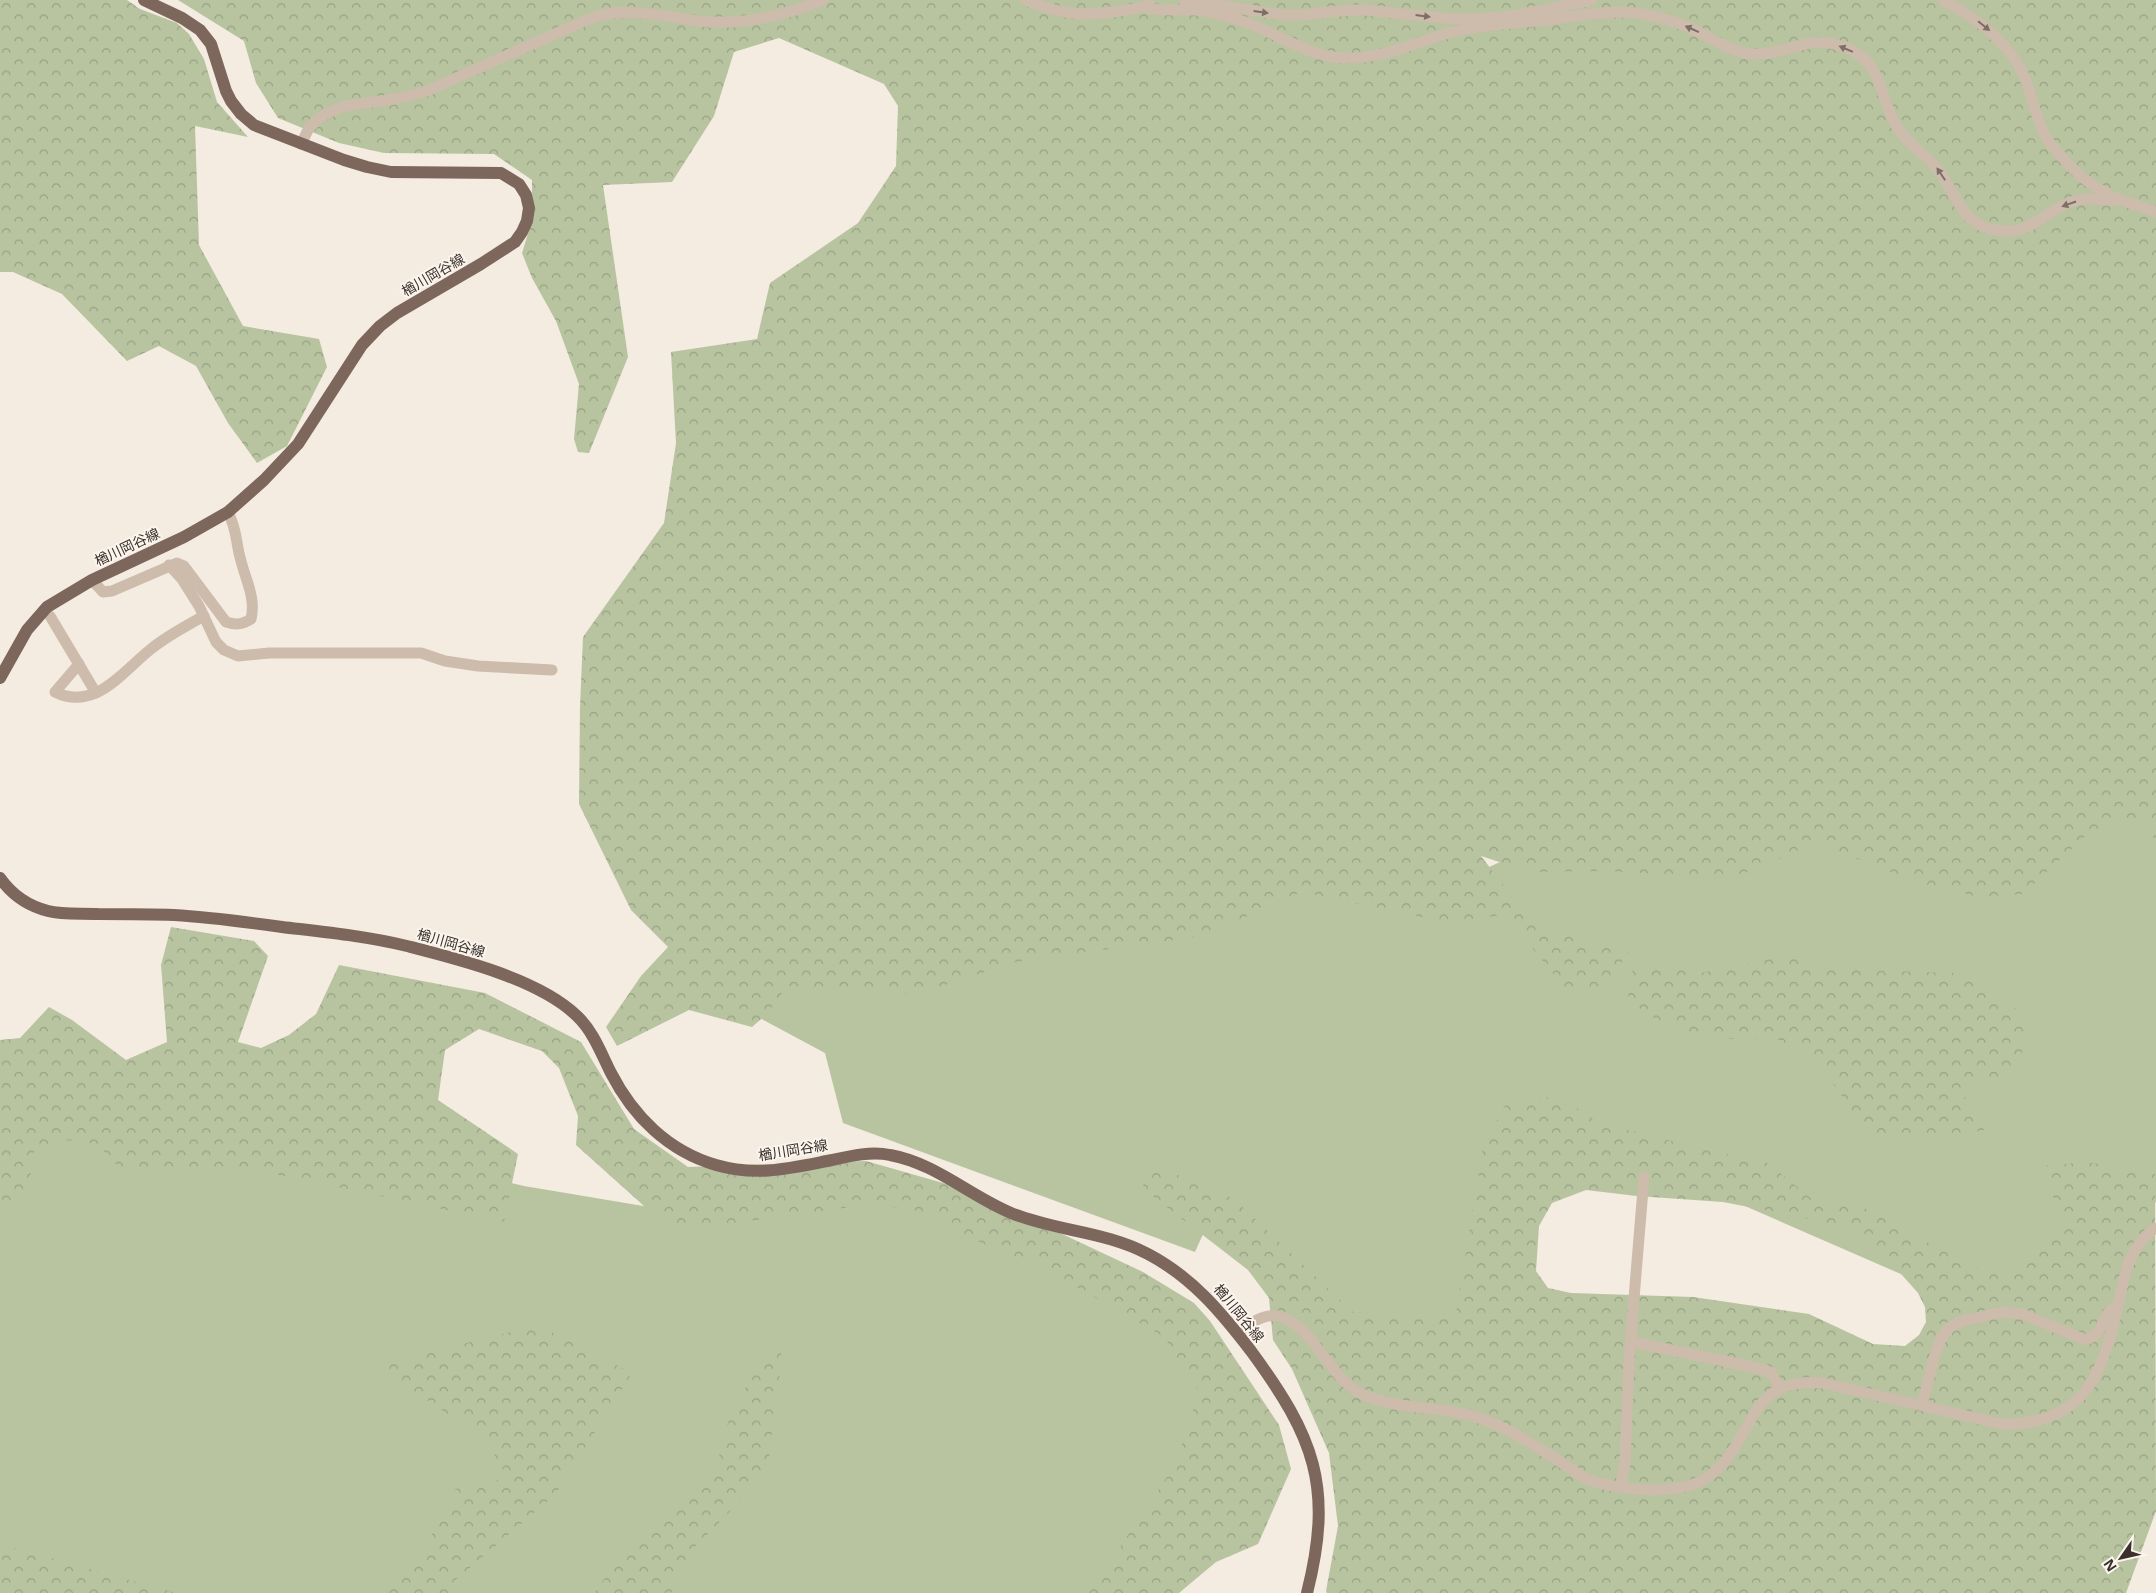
<svg xmlns="http://www.w3.org/2000/svg" width="2156" height="1593" font-family="'Noto Sans','Noto Sans JP',sans-serif">
	<style>
		.grass { fill: #b8c4a0 }
		.forest { fill: url(#forest-crowns); fill-rule: evenodd }
		.lines { fill: none; stroke-linecap: round; stroke-linejoin: round }
		.minor { stroke: #cdbbac; stroke-width: 11 }
		.major { stroke: #7d675c; stroke-width: 12 }
		.oneway { fill: #7d6f65 }
		.labels { text-anchor: middle; stroke-width: 4; stroke-linejoin: round; paint-order: stroke }
		.street-label { font-size: 14px; fill: #3b302b; stroke: #fbf5ee }
	</style>
	<defs>
		<pattern id="forest-crowns" width="20" height="18" patternUnits="userSpaceOnUse" patternTransform="scale(1.25)"><rect width="20" height="18" fill="#b8c4a0"/><path d="M2 6a3 3 0 1 1 6 0M12 15a3 3 0 1 1 6 0" fill="none" stroke="#97a083"/></pattern>
	</defs>
	<rect width="100%" height="100%" fill="#f4ebe1"/>
	<g class="grass">
		<polygon points="2156,801 2156,1202 2046,1309 1926,1285 1722,1196 1524,1156 1520,1372 1365,1363 1208,1223 1195,1252 843,1123 825,1053 756,1016 756,991 1301,892 1418,900 1513,856"/>
		<polygon points="0,1119 359,1147 524,1186 685,1213 897,1191 1151,1295 1254,1427 1144,1593 0,1593"/>
	</g>
	<g class="forest">
		<polygon points="0,0 127,0 140,9 177,23 189,34 204,59 217,102 248,137 195,126 199,245 243,326 319,339 327,367 287,446 257,463 228,423 196,366 159,346 127,361 62,294 13,272 0,272"/>
		<polygon points="178,0 2156,0 2156,847 2149,822 2132,818 2091,831 2023,894 1979,897 1912,881 1815,842 1760,868 1731,878 1606,871 1530,872 1481,856 1535,926 1628,952 1607,987 1565,988 1505,915 1446,922 1301,892 1203,936 1016,962 918,994 787,986 768,1013 752,1027 689,1010 617,1046 606,1027 641,976 668,947 631,910 579,804 580,707 583,637 664,523 676,443 671,352 757,339 770,283 858,223 896,166 898,106 884,84 779,38 734,52 714,116 672,182 603,185 628,357 589,453 578,452 574,439 579,384 556,321 532,278 522,253 532,221 532,180 494,154 384,153 339,143 278,118 256,83 244,41"/>
		<polygon points="171,927 254,941 268,956 238,1042 261,1048 289,1035 316,1014 339,965 485,993 581,1042 634,1129 688,1167 866,1161 943,1183 1028,1218 1143,1272 1194,1303 1210,1321 1279,1425 1291,1469 1258,1544 1216,1562 1179,1593 1089,1593 1175,1465 1199,1392 1164,1337 1038,1265 979,1242 920,1211 872,1204 683,1230 644,1206 576,1145 578,1116 559,1068 542,1051 479,1029 445,1050 438,1100 518,1154 504,1222 241,1167 122,1171 97,1144 64,1140 34,1152 27,1195 0,1203 0,1040 20,1038 49,1007 72,1020 126,1060 167,1042 161,965"/>
		<path d="M1785,956L1829,969L1955,973L1982,984L2019,1011L2025,1025L2022,1056L2006,1078L1965,1081L1964,1094L1975,1123L1985,1130L1925,1140L1865,1132C1842,1097 1828,1067 1790,1046C1786,1044 1781,1040 1777,1039C1764,1036 1748,1040 1735,1039C1702,1038 1647,1024 1628,996L1633,968L1660,964L1701,973Z"/>
		<path d="M1558,1096L1600,1123L1679,1143L1768,1163L1818,1204L1864,1208L1968,1264L2010,1279L2030,1263L2062,1224L2043,1166L2087,1162L2155,1174L2156,1511L2126,1593H1327L1326,1591L1338,1526L1329,1453L1292,1369L1273,1340L1269,1298L1248,1270L1142,1188L1152,1164L1234,1199L1353,1312L1455,1318L1483,1147L1506,1104ZM1586,1190L1637,1196L1723,1202L1801,1217L1851,1230L1878,1248L1918,1293L1925,1307L1926,1322L1919,1335L1905,1346L1873,1344L1809,1314L1693,1297L1571,1293L1548,1288L1536,1271L1539,1226L1552,1203Z"/>
		<polygon points="538,1325 632,1373 555,1495 452,1583 451,1593 384,1593 380,1590 421,1556 455,1489 508,1478 485,1439 376,1366"/>
		<polygon points="777,1340 782,1357 767,1474 690,1552 672,1593 594,1593 614,1566 717,1464 732,1408"/>
		<polygon points="0,1544 177,1593 0,1593"/>
	</g>
	<g class="lines">
		<g class="minor">
			<path d="M1025,0C1072,20 1096,15 1144,7L1149,3"/>
			<path d="M1943,0C1971,15 1997,33 2015,60C2030,81 2032,107 2043,131C2047,141 2055,150 2063,158C2091,191 2116,199 2156,212"/>
			<path d="M1185,2C1219,3 1252,12 1287,15C1312,16 1337,9 1362,10C1399,12 1436,20 1472,19C1513,18 1552,8 1592,0"/>
			<path d="M1144,7C1159,12 1178,9 1194,10C1210,11 1227,16 1242,21C1279,33 1311,60 1351,58C1386,57 1419,41 1452,32C1483,25 1515,23 1545,20C1571,17 1597,12 1622,12C1646,13 1671,19 1692,29C1712,38 1730,52 1753,54C1781,56 1806,37 1834,44C1885,56 1876,92 1897,127C1908,145 1922,151 1935,166C1959,194 1958,228 2004,231C2030,233 2046,212 2068,203C2077,200 2087,198 2095,199C2104,199 2109,202 2117,200"/>
			<path d="M301,144L309,128L319,118L332,111L345,106L395,99L427,91L584,21C591,19 598,15 606,14C640,8 677,20 712,22C751,24 787,14 823,0"/>
			<polyline points="169,565 182,579 199,606 216,642 224,650 238,656 269,653 421,653 445,661 478,666 552,670"/>
			<path d="M92,580L103,592L112,591L177,563L184,566L226,622C236,625 241,625 251,619C256,598 246,581 241,561C235,541 238,532 228,512"/>
			<polyline points="50,616 96,693"/>
			<path d="M79,664L55,692C95,712 123,671 151,649C167,636 186,626 204,616"/>
			<path d="M1237,1333C1251,1323 1267,1310 1285,1318C1312,1330 1328,1370 1352,1388C1383,1411 1436,1405 1473,1416C1504,1425 1532,1444 1559,1461C1570,1468 1583,1479 1595,1482C1629,1491 1683,1497 1712,1474C1756,1439 1745,1376 1823,1383L2002,1424C2090,1424 2104,1369 2120,1296C2126,1269 2132,1243 2156,1228"/>
			<polyline points="1632,1342 1762,1369 1770,1372 1781,1388"/>
			<path d="M1922,1405L1934,1358L1941,1338L1950,1327L1962,1321L2002,1312L2022,1314L2086,1340C2107,1331 2097,1326 2108,1313C2110,1311 2115,1308 2117,1306"/>
			<polyline points="1620,1487 1625,1464 1629,1359 1644,1177"/>
		</g>
		<g class="major">
			<polyline points="0,678 27,630 47,607 92,580 184,537 228,512 264,480 298,444 362,345 380,326 397,313 481,264 515,242 522,232 527,221 529,208 526,195 519,184 501,173 391,172 367,167 344,160 254,125 241,114 231,101 226,91 211,44 200,30 182,18 144,0"/>
			<path d="M0,878C12,895 28,906 48,911C63,915 82,913 98,914C123,914 148,914 174,915C210,917 246,922 282,927C324,932 366,936 407,946C458,959 539,979 577,1016C593,1031 601,1053 611,1073C633,1116 668,1151 716,1165C757,1177 791,1168 832,1160C850,1156 871,1151 890,1155C935,1163 970,1196 1011,1213C1055,1231 1105,1231 1148,1254C1192,1277 1221,1312 1251,1351C1314,1437 1334,1486 1307,1593"/>
		</g>
	</g>
	<defs><path id="oneway-solid" d="M-6-.8H1V-3.2L6.5 0L1 3.2V.8H-6Z" transform="scale(1.25)"/></defs>
	<g class="oneway">
		<use href="#oneway-solid" transform="translate(1261 12) rotate(8)"/>
		<use href="#oneway-solid" transform="translate(1423 16) rotate(7)"/>
		<use href="#oneway-solid" transform="translate(1984 26) rotate(39)"/>
		<use href="#oneway-solid" transform="translate(1692 29) rotate(-156)"/>
		<use href="#oneway-solid" transform="translate(1846 49) rotate(-157)"/>
		<use href="#oneway-solid" transform="translate(1941 174) rotate(-124)"/>
		<use href="#oneway-solid" transform="translate(2069 204) rotate(161)"/>
	</g>
	<g class="labels">
		<g class="street-label">
			<text transform="translate(433 275) rotate(-30)" y="5">楢川岡谷線</text>
			<text transform="translate(127 547) rotate(-25)" y="5">楢川岡谷線</text>
			<text transform="translate(451 943) rotate(16)" y="5">楢川岡谷線</text>
			<text transform="translate(793 1150) rotate(-9)" y="5">楢川岡谷線</text>
			<text transform="translate(1239 1313) rotate(51)" y="5">楢川岡谷線</text>
		</g>
	</g>
	<g transform="translate(2121 1558) rotate(236)" stroke="#fbf5ee" stroke-width="4" paint-order="stroke">
	<path d="M0-4L9 19L0 12L-9 19Z" fill="#3b302b"/>
	<text y="-8" font-size="14" font-weight="bold" text-anchor="middle" fill="#3b302b">N</text>
	</g>
</svg>
